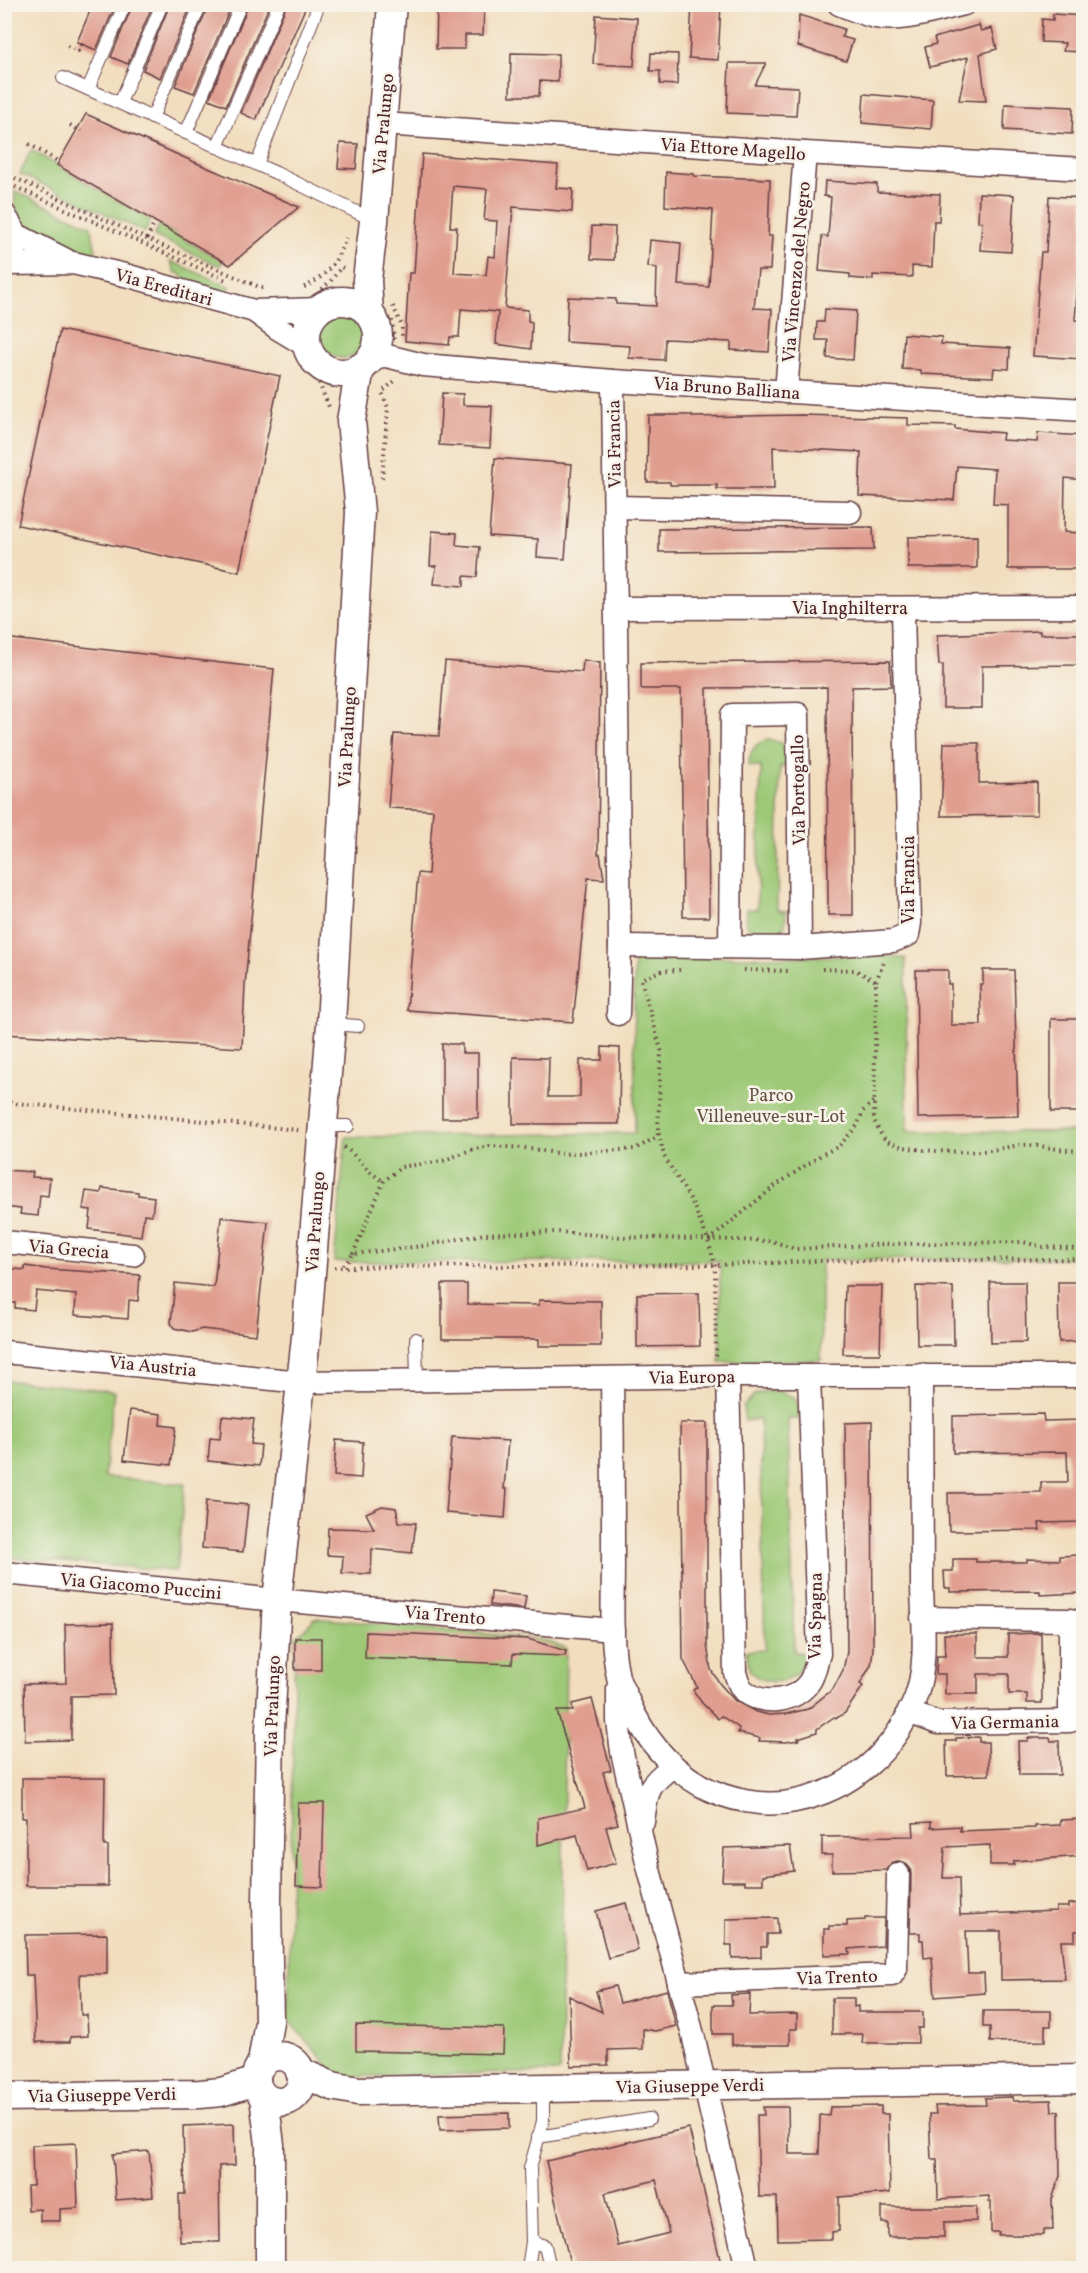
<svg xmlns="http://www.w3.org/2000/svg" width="1088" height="2273" font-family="Vollkorn,serif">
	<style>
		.green { fill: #9dc977; stroke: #747451; stroke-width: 1.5 }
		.building { fill: #e09e90; fill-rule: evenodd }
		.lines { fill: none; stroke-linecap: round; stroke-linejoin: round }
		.service-casing { stroke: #633c41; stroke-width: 14 }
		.minor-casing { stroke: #633c41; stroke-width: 25 }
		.tertiary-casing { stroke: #633c41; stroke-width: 31 }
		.path { stroke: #633c41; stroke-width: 4; stroke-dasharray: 1.5 4.5; stroke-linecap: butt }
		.service { stroke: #fff; stroke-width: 12 }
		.minor { stroke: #fff; stroke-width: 22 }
		.tertiary { stroke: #fff; stroke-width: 28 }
		.labels { text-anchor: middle; stroke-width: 5; stroke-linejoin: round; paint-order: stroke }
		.street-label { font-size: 18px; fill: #4a1f2b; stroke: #f7f3e8 }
		.park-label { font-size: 18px; fill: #635242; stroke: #f7f3e8 }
	</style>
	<rect width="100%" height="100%" fill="#f7f3e8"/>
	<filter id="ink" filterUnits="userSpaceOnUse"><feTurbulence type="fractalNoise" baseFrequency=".0167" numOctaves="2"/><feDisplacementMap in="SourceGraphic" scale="12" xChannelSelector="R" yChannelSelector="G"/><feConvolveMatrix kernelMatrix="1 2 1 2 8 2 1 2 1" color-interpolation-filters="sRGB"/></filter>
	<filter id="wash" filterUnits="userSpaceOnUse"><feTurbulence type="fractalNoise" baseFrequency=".008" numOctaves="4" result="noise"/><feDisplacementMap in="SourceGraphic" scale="24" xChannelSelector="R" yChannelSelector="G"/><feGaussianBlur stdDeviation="1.35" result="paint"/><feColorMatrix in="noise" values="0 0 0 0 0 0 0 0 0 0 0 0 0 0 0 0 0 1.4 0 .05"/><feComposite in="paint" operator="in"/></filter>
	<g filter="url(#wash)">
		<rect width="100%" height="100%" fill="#f2debf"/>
		<g class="green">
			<polygon points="31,150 151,220 145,232 20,174"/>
			<path d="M15,191L91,226L96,251L94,257C60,247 10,237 15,191Z"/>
			<polygon points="159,225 223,261 220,266 154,236"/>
			<polygon points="170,261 231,287 225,292 186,285 182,275 175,272"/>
			<circle cx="343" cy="335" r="23"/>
			<path d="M767,740C785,741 790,749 790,766L780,767L777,910L786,911L785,925L780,932L763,935L750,931L746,923L747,909H757L761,767L749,766C749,753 753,744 767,740Z"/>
			<polygon points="887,956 906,959 907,1131 1083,1132 1083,1258 821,1260 821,1360 720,1362 720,1261 334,1262 346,1137 635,1133 634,958"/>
			<polygon points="5,1380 114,1391 104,1477 185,1484 176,1571 5,1557"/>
			<path d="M767,1391L780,1392L794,1397L799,1406V1419H788L794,1652L805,1653C800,1682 773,1690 750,1672L746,1651L765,1650L760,1419L745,1421L743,1407L754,1395Z"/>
			<polygon points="315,1618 539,1639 566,1648 560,2072 338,2077 288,2020 295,1638"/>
		</g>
		<g id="blocks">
			<g class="building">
				<polygon points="93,4 116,4 96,50 77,42"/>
				<polygon points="133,4 153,4 128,64 111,57"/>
				<polygon points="170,4 192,4 160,78 143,70"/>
				<polygon points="209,4 232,4 194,93 191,92 175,86"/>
				<polygon points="249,4 270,4 226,106 209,99"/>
				<polygon points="287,4 307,4 256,120 241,113"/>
				<polygon points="692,4 721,4 718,60 689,58"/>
				<polygon points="437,6 484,7 483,35 465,35 465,49 436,49"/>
				<polygon points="1053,14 1083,16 1083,52 1063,51 1065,43 1041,42 1042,19 1053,20"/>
				<polygon points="596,15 637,18 634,66 593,64"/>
				<polygon points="799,15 844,29 842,37 853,40 846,61 798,46"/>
				<polygon points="979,25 981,31 992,28 997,49 980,54 986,101 959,100 968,57 930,67 925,47 936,44 934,38"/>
				<polygon points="511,53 558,54 558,82 540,81 539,96 510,96"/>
				<polygon points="651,53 678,54 677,85 660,84 660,71 650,71"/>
				<polygon points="729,63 766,63 755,85 798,87 796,116 727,113"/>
				<polygon points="864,94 933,100 931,129 862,123"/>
				<polygon points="1005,104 1073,107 1072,134 1004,130"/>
				<polygon points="86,114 192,161 299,207 230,265 57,165"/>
				<polygon points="340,143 358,144 356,169 338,168"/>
				<path d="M422,154L558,165L556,188L573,189L572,212L513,207L505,308L528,310V321L532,322L531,349L496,344L498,312L461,309L459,337H450L449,345L405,341L409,273H414ZM453,186L487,189L484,220L497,221L495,257L488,256L486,275L454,273L457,227H450Z"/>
				<polygon points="666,172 694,174 694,176 770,179 768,236 772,236 770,270 758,270 754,308 772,309 769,352 731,350 731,342 665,339 664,360 629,358 630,346 566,342 568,297 616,299 616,304 656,306 657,268 648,267 650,240 681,243 678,285 709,287 713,210 665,206"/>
				<polygon points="825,181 877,184 877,192 940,194 939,221 934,221 932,267 912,266 912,277 873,275 873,280 850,278 850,274 819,271 822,236 828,237 831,197 824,196"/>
				<polygon points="979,193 1014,195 1011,252 980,250 982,222 978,222"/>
				<polygon points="1049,196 1083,198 1083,240 1081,240 1075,320 1083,320 1083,359 1033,356 1041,252 1046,252"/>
				<polygon points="592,226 615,227 614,260 591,259"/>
				<polygon points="825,309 856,311 853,360 827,358 828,340 816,340 817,322 824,322"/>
				<polygon points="60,330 280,376 239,572 18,525"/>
				<polygon points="904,334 942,337 941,344 1010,348 1009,369 994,368 993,377 921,374 921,370 902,369"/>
				<polygon points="442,393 463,394 463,405 492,406 490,448 439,445"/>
				<polygon points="648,415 692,415 692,417 801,415 908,418 908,425 955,426 955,429 1003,433 1002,440 1037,442 1038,433 1083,436 1083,480 1065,478 1064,532 1083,533 1083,569 1008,569 1008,505 993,504 995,469 957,466 954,500 859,496 861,452 773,447 774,489 717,489 717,485 670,485 670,482 647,482"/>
				<polygon points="495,458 572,464 565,559 537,557 538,539 489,536"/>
				<polygon points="873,527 874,550 659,552 659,529"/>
				<polygon points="432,531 457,533 456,545 480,547 477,577 464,576 464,586 434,584 436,566 430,566"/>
				<polygon points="977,536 977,568 908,568 908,537"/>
				<polygon points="1040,631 1040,634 1083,634 1083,665 982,666 982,708 943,708 943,665 939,665 937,635"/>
				<polygon points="4,638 274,669 245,985 242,1048 4,1034"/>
				<polygon points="583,660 600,663 598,854 600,854 604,879 588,878 573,1022 407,1010 418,873 428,874 433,810 388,808 394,734 439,736 445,661 582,672"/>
				<polygon points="890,661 891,686 852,687 853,915 828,915 827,687 707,688 709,917 683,917 681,689 641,689 641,663"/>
				<polygon points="944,743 979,743 979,783 1037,782 1037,815 941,816"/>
				<polygon points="916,970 948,970 948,984 951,984 951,1025 981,1025 980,984 983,984 983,970 1014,970 1018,1116 918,1118"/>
				<rect x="1051" y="1019" width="32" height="93"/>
				<polygon points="442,1044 462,1044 462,1053 478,1053 478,1118 442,1118"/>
				<polygon points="602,1047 620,1048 619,1124 513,1124 513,1057 549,1058 548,1097 580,1097 580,1060 602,1060"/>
				<polygon points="4,1170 33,1172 32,1177 50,1178 48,1196 40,1195 38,1216 20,1214 21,1209 4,1207"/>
				<polygon points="102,1188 138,1192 138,1195 154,1197 152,1215 144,1214 141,1236 89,1229 91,1210 83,1209 86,1191 101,1193"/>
				<polygon points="221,1217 268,1222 256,1335 202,1329 192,1332 174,1328 171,1323 175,1283 214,1287"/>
				<polygon points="25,1266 46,1269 140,1275 138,1301 129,1300 128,1319 75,1315 76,1295 36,1291 34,1310 15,1308 15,1303 4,1302 4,1268 25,1270"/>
				<polygon points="990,1282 1025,1282 1026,1342 991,1343"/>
				<polygon points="1058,1282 1083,1282 1083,1341 1059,1342"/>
				<polygon points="442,1284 467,1284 467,1304 539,1305 539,1300 601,1301 601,1346 539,1346 539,1339 442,1339"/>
				<polygon points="845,1286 882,1286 880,1354 843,1354"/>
				<polygon points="916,1286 953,1287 954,1345 917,1345"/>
				<polygon points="699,1293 700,1346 637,1347 637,1294"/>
				<polygon points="130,1410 161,1414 160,1425 176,1427 171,1465 124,1460"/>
				<polygon points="1043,1414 1044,1421 1083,1420 1083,1522 1039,1523 1040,1530 949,1531 948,1493 1041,1492 1041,1482 1068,1482 1067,1452 953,1453 953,1416"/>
				<polygon points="222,1416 254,1419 251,1444 261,1445 259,1466 208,1461 210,1438 220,1439"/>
				<polygon points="872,1422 873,1649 871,1665 860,1684 863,1686 845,1713 837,1718 834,1717 817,1729 817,1732 798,1738 799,1740 785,1742 759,1741 760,1738 738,1733 739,1728 721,1716 718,1719 702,1703 693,1690 697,1687 683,1659 680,1423 707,1423 707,1645 711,1670 720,1684 735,1701 756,1712 769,1715 786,1714 808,1709 833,1689 843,1670 847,1652 845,1423"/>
				<polygon points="452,1437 508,1441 504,1489 507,1489 505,1518 446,1513"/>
				<polygon points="336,1440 363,1442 361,1478 334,1476"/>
				<polygon points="206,1501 248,1505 243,1552 202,1548"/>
				<polygon points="382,1506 396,1508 399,1522 416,1523 412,1553 372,1549 371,1574 342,1573 343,1556 327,1555 328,1528 374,1529 366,1513"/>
				<polygon points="1078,1555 1081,1593 1040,1595 1040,1591 950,1592 950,1588 945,1588 944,1571 953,1571 953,1559 976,1559 976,1562 1027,1562 1027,1559 1060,1560 1060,1556"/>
				<polygon points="491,1592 526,1596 524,1609 490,1605"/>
				<polygon points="113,1623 114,1695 71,1696 71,1740 25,1741 24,1684 66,1683 65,1624"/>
				<polygon points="366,1632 528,1639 566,1651 565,1656 513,1654 512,1664 365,1658"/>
				<polygon points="1041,1633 1042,1703 1027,1703 1027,1694 1009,1694 1009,1674 978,1674 978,1694 945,1694 945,1674 936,1674 937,1656 945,1656 944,1634 977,1634 977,1657 1008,1657 1008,1634"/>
				<rect x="295" y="1638" width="26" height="32"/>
				<polygon points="592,1699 611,1770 603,1772 618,1824 606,1827 616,1863 587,1871 577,1835 538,1845 538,1818 585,1808 557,1711 573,1711 572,1704"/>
				<polygon points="979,1737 979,1742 988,1742 989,1775 947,1776 946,1741 956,1741 956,1738"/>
				<polygon points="1028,1738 1050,1738 1051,1741 1059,1741 1060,1775 1019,1775 1018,1741 1028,1741"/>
				<polygon points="22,1778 105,1778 104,1846 108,1846 108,1886 26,1886 26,1818 22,1818"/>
				<polygon points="298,1803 324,1803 322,1887 296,1886"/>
				<polygon points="1083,1819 1083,1856 1014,1861 1014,1865 990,1865 990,1845 945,1847 943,1878 959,1878 960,1915 1056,1911 1056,1907 1068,1907 1068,1904 1083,1903 1083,1931 1075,1931 1075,1941 1061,1941 1065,1979 1001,1980 1001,1931 966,1931 968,1973 984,1973 985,1993 935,1997 932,1957 924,1958 923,1940 920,1940 920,1933 910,1933 911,1874 910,1868 905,1863 899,1861 892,1862 886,1870 832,1871 832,1855 822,1855 822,1837 914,1836 913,1823 931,1822 931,1828 960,1826 960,1831 1035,1828 1035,1826 1060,1825 1060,1820"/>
				<polygon points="790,1846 794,1871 763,1875 763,1884 745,1884 745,1881 722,1881 724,1848"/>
				<polygon points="626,1903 638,1950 608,1958 596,1911"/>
				<polygon points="777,1918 778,1934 767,1934 767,1947 761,1947 761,1957 732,1958 732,1945 726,1945 726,1919"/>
				<polygon points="865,1918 884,1918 883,1946 849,1949 850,1954 824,1955 824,1929 829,1929 829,1926 847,1926 847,1921 865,1920"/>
				<polygon points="107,1934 107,1974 80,1974 81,2015 87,2015 88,2036 70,2037 70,2042 36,2042 33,1975 26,1975 25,1935"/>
				<polygon points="615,1986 620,2003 667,1990 676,2026 655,2031 643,2029 643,2049 608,2050 608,2065 571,2066 569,1996 602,2012 596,1991"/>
				<polygon points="750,1994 749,2015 797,2014 797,2029 790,2029 790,2045 732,2045 732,2034 713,2034 713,2005 732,2005 731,1995"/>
				<polygon points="832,1998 854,1998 854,2007 858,2006 858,2012 923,2012 923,2028 918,2028 918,2043 862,2043 863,2034 832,2034"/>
				<polygon points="983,2011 1051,2011 1051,2026 1045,2026 1045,2041 990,2042 990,2027 983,2027"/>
				<polygon points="356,2025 504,2028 503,2054 356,2051"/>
				<polygon points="1012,2097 1013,2101 1051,2100 1052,2112 1059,2111 1060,2176 1052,2199 1053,2230 1044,2230 1044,2235 998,2235 999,2232 991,2232 991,2201 989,2202 989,2196 938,2199 937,2159 931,2159 929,2114 936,2114 935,2106 986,2105 985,2098"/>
				<polygon points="881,2106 881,2114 888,2114 890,2193 839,2197 839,2231 832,2232 832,2239 778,2240 777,2197 759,2197 757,2115 764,2115 763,2107 788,2107 789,2154 819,2154 820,2115 829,2116 830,2107"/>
				<polygon points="509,2113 509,2128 440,2130 439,2115"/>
				<polygon points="234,2124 235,2165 219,2166 220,2242 180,2242 179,2194 185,2194 183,2126"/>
				<path d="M689,2128L722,2268H571L546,2161ZM656,2180L669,2233L618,2246L605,2193Z"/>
				<polygon points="76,2143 78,2208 60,2209 60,2221 40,2221 40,2209 28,2210 27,2186 33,2186 32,2145"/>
				<polygon points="149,2151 153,2197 116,2200 113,2154"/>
				<polygon points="882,2207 976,2207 976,2221 944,2222 944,2237 888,2237 888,2223 882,2223"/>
			</g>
		</g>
	</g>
	<g filter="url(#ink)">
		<use href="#blocks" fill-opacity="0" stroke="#633c41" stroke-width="1.5"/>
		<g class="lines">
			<defs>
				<g id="service">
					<polyline points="63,78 276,173 373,220"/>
					<polyline points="88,89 125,4"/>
					<polyline points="120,103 162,4"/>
					<polyline points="152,118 201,4"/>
					<polyline points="186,133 241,4"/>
					<polyline points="217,147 279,4"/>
					<polyline points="257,164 319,4"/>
					<polyline points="331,1024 358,1026"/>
					<polyline points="323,1126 348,1126"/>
					<polyline points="416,1339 417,1380"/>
					<polyline points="538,2137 649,2119"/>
					<polyline points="532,2242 545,2246 550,2268"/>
					<polyline points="528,2268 532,2242 530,2168 543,2121 543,2088"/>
				</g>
				<g id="minor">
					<path d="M839,4C851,9 863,14 875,17C903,23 937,10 964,4"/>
					<polyline points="383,124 805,153 1084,169"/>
					<polyline points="4,214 15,232 16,248"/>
					<polyline points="15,234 66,260"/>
					<polyline points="9,264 73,263 129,276 254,311 321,309"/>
					<polyline points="254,311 277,328 307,346"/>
					<polyline points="372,357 387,356 423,365 613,381 1084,410"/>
					<polyline points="613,381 620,946 618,1014"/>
					<polyline points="786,392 805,153"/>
					<polyline points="615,507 850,512"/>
					<polyline points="617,608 1084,607"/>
					<polyline points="620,946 800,948 893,941 908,935 910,923 903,609"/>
					<polyline points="730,947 732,715 798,714 800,948"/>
					<polyline points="4,1242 133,1255"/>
					<polyline points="4,1352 301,1382 728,1376 1084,1376"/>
					<path d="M728,1376L735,1673C737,1678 739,1686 743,1690C762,1707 797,1702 810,1681C815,1673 816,1662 819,1654L809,1376"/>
					<path d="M612,1378C613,1440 613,1502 613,1564C613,1601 610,1640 618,1677C620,1685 625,1693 628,1700C643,1736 666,1765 700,1785C727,1800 765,1808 795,1801C851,1790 894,1752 915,1699C929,1663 922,1619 922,1581C922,1513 921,1444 921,1375"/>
					<polyline points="4,1573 277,1600 613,1630"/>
					<polyline points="618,1688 618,1722 622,1752 647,1862 694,2039 747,2268"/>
					<polyline points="908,1712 938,1723 1070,1721 1070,1620 922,1618"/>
					<path d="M643,1822C647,1791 647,1785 673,1766"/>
					<polyline points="679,1983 892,1975 896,1969 898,1874"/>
				</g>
				<g id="tertiary">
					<circle cx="342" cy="337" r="36"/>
					<polyline points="369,314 367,280 374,221 392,4"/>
					<circle cx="279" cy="2079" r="23"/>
					<polyline points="262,2063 269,2022 267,1901 270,1729 277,1600 306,1337 331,1024 360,512 351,421 360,368"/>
					<polyline points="300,2072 332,2086 358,2091 1084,2079"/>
					<polyline points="4,2097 200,2094 221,2092 256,2081"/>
					<polyline points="264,2097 270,2145 270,2268"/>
				</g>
			</defs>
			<use href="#service" class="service-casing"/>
			<use href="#minor" class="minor-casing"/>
			<use href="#tertiary" class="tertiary-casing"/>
			<g class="path">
				<polyline points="67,46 78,51 81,44"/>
				<polyline points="70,125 81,131"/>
				<polyline points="29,144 59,162"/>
				<polyline points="4,173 147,239 264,289"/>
				<polyline points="4,182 226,280"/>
				<polyline points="147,239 155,222"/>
				<path d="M304,287C327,277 337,261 346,238"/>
				<polyline points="322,289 330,282 341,267 345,269"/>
				<polyline points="393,306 402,326 402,338"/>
				<polyline points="392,320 394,339"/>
				<polyline points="303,365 319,383 329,407"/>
				<polyline points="382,478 388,408 382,392 397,379"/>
				<path d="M822,969L855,970L876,981L874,1120C877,1126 880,1135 886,1140C903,1153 969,1153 991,1150C1003,1149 1017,1144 1028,1145C1047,1146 1064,1152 1084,1150"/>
				<polyline points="680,970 660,971 641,979 661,1050 658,1130 664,1156 692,1202 708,1240 715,1265 716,1356"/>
				<polyline points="744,970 788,971"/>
				<polyline points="876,981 884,962"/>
				<polyline points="4,1102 299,1130"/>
				<path d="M344,1147C359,1157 366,1172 384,1181"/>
				<polyline points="709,1240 775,1186 821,1155 839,1146 857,1126 863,1111 875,1100"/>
				<polyline points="353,1254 384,1181 401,1167 443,1161 470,1150 490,1146 524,1148 563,1154 635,1149 657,1137 658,1133"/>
				<polyline points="344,1266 353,1254 423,1246 484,1234 558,1232 622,1237 772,1241 795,1249 888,1244 1023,1242 1043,1247 1084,1249"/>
				<polyline points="334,1267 715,1265 817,1261 1084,1259"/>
			</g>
			<use href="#service" class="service"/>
			<use href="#minor" class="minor"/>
			<use href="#tertiary" class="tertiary"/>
		</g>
	</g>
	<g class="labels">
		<g class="street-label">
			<text transform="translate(383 124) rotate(-85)" y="6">Via Pralungo</text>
			<text transform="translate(733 149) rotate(4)" y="6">Via Ettore Magello</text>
			<text transform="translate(796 272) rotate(-85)" y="6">Via Vincenzo del Negro</text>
			<text transform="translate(164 287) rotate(15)" y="6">Via Ereditari</text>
			<text transform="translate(727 388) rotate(4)" y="6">Via Bruno Balliana</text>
			<text transform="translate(614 444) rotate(-91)" y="6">Via Francia</text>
			<text x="850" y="614">Via Inghilterra</text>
			<text transform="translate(347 737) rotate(-87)" y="6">Via Pralungo</text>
			<text transform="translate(798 790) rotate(-91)" y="6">Via Portogallo</text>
			<text transform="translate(908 880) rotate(-90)" y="6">Via Francia</text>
			<text transform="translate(315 1222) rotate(-86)" y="6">Via Pralungo</text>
			<text transform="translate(69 1249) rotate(5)" y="6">Via Grecia</text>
			<text transform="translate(153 1366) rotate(6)" y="6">Via Austria</text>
			<text transform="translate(692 1377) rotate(-1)" y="6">Via Europa</text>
			<text transform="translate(141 1586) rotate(5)" y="6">Via Giacomo Puccini</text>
			<text transform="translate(445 1615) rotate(5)" y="6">Via Trento</text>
			<text transform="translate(815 1616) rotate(-89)" y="6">Via Spagna</text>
			<text transform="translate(272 1706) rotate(-88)" y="6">Via Pralungo</text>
			<text transform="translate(1005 1722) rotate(-1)" y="6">Via Germania</text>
			<text transform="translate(837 1977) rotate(-2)" y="6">Via Trento</text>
			<text transform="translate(690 2086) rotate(-1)" y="6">Via Giuseppe Verdi</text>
			<text transform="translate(102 2095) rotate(-1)" y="6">Via Giuseppe Verdi</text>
		</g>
		<g class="park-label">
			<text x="771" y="1101">Parco<tspan x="771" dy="21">Villeneuve-sur-Lot</tspan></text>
		</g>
	</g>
	<rect width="1088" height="2273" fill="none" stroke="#f7f3e8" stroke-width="24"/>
</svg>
